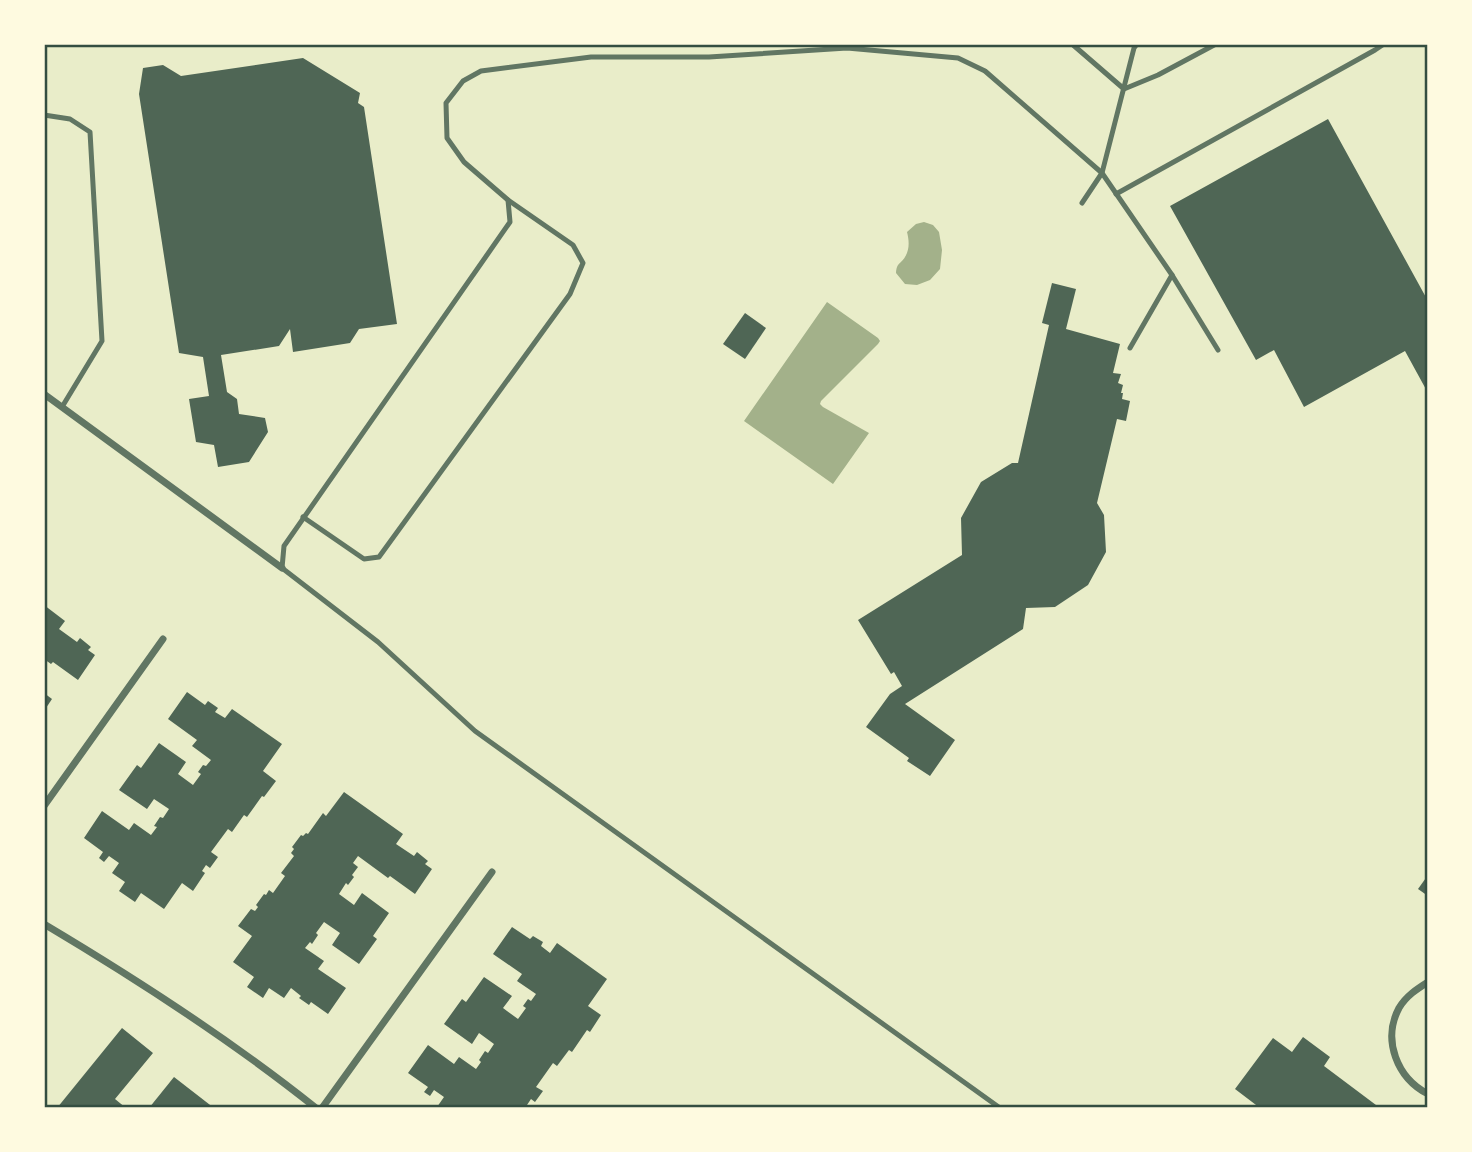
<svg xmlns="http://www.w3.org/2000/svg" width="1472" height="1152" font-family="'Times New Roman',serif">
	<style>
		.water { fill: #a3b18a }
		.building { fill: #4f6655 }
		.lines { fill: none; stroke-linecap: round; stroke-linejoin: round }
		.service { stroke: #617663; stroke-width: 5 }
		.minor { stroke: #617663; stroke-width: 7 }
		.neatline { fill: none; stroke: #344e41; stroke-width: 2.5 }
	</style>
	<rect width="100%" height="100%" fill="#e9edc9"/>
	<g class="water">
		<path d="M924,222L933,225L939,232L942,250L940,269L930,280L917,285L905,284L896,273C897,262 900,265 905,257C910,249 909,240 907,232L916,224Z"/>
		<polygon points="827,302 878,338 880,341 878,344 821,401 820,404 823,407 869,433 833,484 744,421"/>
	</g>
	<g class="building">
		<polygon points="303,58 360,93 358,103 364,107 397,324 359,329 350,343 293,352 290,329 279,346 221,355 227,392 237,399 239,414 265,418 268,432 249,462 218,467 214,445 196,442 189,399 209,396 203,357 179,353 139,94 143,68 163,65 181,76"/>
		<polygon points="1328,119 1428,301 1428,393 1405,351 1304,407 1274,350 1256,360 1170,206"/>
		<polygon points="1052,283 1076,289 1066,329 1120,344 1113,373 1121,374 1118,383 1123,385 1121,393 1123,393 1122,399 1130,401 1126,421 1117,419 1097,503 1104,515 1106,552 1088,585 1055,607 1026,608 1023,629 905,704 955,740 930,776 907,761 909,758 866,727 890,694 902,686 894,672 891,674 858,620 962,555 961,518 981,482 1012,463 1018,463 1049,325 1042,323"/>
		<polygon points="745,313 766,328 745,359 723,344"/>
		<polygon points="44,605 65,621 59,629 77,642 80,638 91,647 88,650 95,655 78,680 53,662 51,664 44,659"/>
		<polygon points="187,692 205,705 208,701 218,708 215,712 225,718 232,709 282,744 263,771 276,781 264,797 262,796 247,817 244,815 232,832 228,829 211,852 218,857 210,868 206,865 202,871 205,873 193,891 182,883 164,909 141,893 135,902 119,891 125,882 112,873 119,863 109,856 104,862 99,858 103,852 84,838 102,811 129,830 134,823 151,835 157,827 154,826 160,817 163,818 169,809 154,799 147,809 119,790 137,765 141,768 159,743 186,762 178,774 193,785 201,774 198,772 203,765 206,766 211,760 192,746 197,740 168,719"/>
		<polygon points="44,693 52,699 44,711"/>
		<polygon points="344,792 403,834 396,844 414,856 417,852 428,861 425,864 432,869 415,894 390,876 388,878 358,856 353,863 358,867 352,875 354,877 348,885 346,883 339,894 354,905 362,893 389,913 373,936 377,939 359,964 332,945 340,933 324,922 316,933 318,935 312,944 310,942 305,948 324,961 318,969 346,988 328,1014 311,1002 309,1005 299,998 301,996 291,988 284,998 269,988 263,998 247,987 254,977 233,962 252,936 238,926 251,909 255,911 258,907 256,905 264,894 266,895 269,890 273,893 285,876 281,873 294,856 291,853 294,849 292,847 301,835 303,836 306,833 308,834 323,813 326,816"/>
		<polygon points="1428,875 1428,896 1418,889"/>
		<polygon points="512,927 530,939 533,936 543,942 541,946 550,953 557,943 607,979 588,1006 601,1015 590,1032 587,1030 572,1052 569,1050 557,1066 553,1063 536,1087 543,1091 535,1102 531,1099 527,1105 532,1108 439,1108 437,1107 444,1097 434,1090 430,1096 424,1092 428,1087 408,1073 428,1045 454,1064 459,1057 476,1069 481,1062 479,1060 485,1051 488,1053 494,1044 479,1033 472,1044 444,1024 462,999 466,1002 484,977 512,996 503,1008 518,1019 526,1008 523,1006 528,999 531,1001 536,994 517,981 522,974 493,954"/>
		<polygon points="122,1028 153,1053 115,1099 126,1108 57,1108"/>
		<polygon points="1303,1037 1330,1057 1324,1066 1380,1108 1260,1108 1235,1089 1273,1038 1292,1052"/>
		<polygon points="174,1077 214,1108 149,1108"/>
	</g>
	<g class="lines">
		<g class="service">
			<polyline points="1072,44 1124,89 1158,75 1216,44"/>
			<polyline points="44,115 70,119 90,132 102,341 62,407"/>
			<polyline points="1116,194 1375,50 1384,44"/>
			<polyline points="1082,203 1102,173 1134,48 1137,44"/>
			<polyline points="1130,348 1172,275"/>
			<polyline points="303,517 364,559 379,557 570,294 583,263 573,245 508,200"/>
			<polyline points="1000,1108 475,731 378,642 282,568 284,546 510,222 508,200 464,162 447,138 446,103 463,81 481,71 591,57 709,57 847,48 958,58 985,71 1102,173 1172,275 1218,350"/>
		</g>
		<g class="minor">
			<polyline points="44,394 282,568"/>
			<polyline points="44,806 163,639"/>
			<path d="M44,924C138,980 231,1040 316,1108"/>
			<path d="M1428,982C1417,989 1406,996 1399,1008C1382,1040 1397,1078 1428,1094"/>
			<polyline points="322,1108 492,872"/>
		</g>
	</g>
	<rect width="1472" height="1152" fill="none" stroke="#fefae0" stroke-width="91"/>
	<rect x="46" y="46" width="1380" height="1060" class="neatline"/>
</svg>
